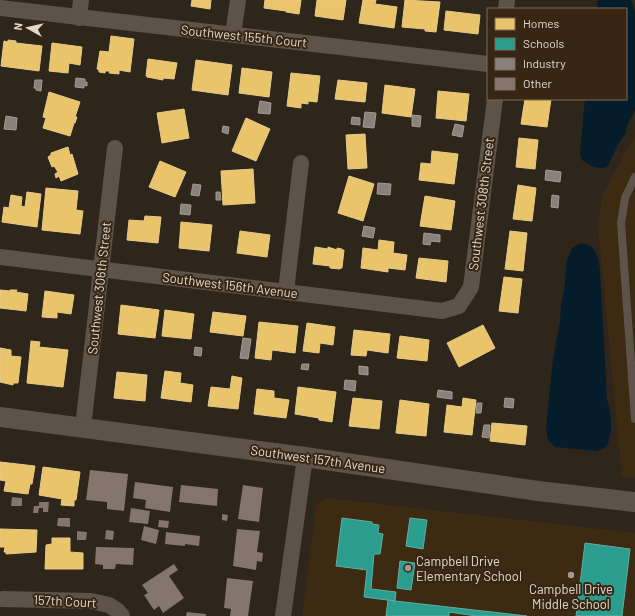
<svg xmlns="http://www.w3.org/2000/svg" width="635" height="616" font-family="Barlow,sans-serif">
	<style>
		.built { fill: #3d2a12 }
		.water { fill: #051c2a }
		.homes { fill: #e9c46a; stroke: #e7ca87 }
		.schools { fill: #2a9d8f; stroke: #61aea1 }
		.industry { fill: #8a817c; stroke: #a49b94 }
		.building { fill: #85766d }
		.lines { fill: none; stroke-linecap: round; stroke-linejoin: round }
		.service { stroke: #5e5348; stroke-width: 8 }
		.minor { stroke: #5e5348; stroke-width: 16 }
		.tertiary { stroke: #5e5348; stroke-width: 20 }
		.poi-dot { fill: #a2998e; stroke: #362613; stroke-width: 1.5 }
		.labels { text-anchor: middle; stroke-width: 4; stroke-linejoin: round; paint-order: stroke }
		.street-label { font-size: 13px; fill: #e1d7cc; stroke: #362613 }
		.poi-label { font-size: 13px; fill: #e1d7cc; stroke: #362613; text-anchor: start }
	</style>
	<rect width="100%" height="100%" fill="#2e251b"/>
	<g class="built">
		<polygon points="635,135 635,477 622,477 598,227 602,196"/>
		<polygon points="328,498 635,533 635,616 302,616 316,507 321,501"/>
	</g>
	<g class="water">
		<polygon points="598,0 631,0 635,13 635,110 627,126 626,133 618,144 608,166 603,168 594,167 585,162 582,160 580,154 585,99 626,99 626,9 597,9"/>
		<path d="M579,244C596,242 599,259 600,271L607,399C611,412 614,434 606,447L597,451L555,447L548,440L546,428L553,359L560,322L561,303L563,296L565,283L567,260L572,248Z"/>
	</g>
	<g class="homes">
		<polygon points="192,0 211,0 210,9 191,6"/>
		<polygon points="265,0 301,0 299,14 286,12 286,11 264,8"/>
		<polygon points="317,0 346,0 343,20 315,16"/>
		<polygon points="363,0 376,0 375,4 397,7 394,28 359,23"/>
		<polygon points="405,0 440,2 436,32 425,31 425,29 402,27"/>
		<polygon points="446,11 480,15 478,34 444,30"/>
		<polygon points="111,36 134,39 130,72 119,70 119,74 109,73 110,71 105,71 105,73 99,72 99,70 97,69 100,51 109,52"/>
		<polygon points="8,40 16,41 16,43 42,46 39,71 1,66 4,41 8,42"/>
		<polygon points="52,43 82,47 80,65 69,63 68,73 49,71"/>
		<polygon points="148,59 177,63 174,79 163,78 163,80 147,77 147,76 146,76"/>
		<polygon points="196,60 232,65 228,95 192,90"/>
		<polygon points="242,68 272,72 269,97 239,93"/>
		<polygon points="291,73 320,76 317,102 308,101 308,104 301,103 301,108 287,106"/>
		<polygon points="338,80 367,83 365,102 335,99"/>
		<polygon points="385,85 415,89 411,117 382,113"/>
		<polygon points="438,91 469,94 466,121 436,118"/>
		<polygon points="49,92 80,102 75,117 77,117 75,123 74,123 70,136 43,128 46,118 43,117"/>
		<polygon points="525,99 551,99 547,127 521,124"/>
		<polygon points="184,109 189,138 162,143 157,113"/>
		<polygon points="246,118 270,129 256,161 232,151"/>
		<polygon points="365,134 367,168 348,169 346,135"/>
		<polygon points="519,138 538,140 535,169 516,167"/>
		<polygon points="68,147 70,155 72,154 78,174 61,181 59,176 56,178 55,174 58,172 54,166 52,167 48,157 51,155 51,153"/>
		<polygon points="432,151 458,154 454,184 419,180 421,163 431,164"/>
		<polygon points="160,161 186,172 175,197 149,187"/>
		<polygon points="253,169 255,203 223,205 221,171"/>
		<polygon points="349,176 374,184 363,221 338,213"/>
		<polygon points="518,185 536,188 532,221 513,219"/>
		<polygon points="46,188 78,191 76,210 83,211 80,234 42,230"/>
		<polygon points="27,192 41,194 37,227 2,222 4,207 9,208 11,195 22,197 21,206 25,207"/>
		<polygon points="425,196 455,201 451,230 420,226"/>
		<polygon points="145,216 161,217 158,243 127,240 129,220 144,221"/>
		<polygon points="181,222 212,225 209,251 179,248"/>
		<polygon points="240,231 270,235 267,257 237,253"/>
		<polygon points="510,231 527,233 523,271 505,269"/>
		<polygon points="379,240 394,242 393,253 407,255 405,270 388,268 388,272 361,268 363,248 378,250"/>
		<polygon points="315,247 328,249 328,247 337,250 337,248 342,249 342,250 344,250 342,268 340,268 340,269 330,268 330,266 313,264"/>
		<polygon points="419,258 448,261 446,282 416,278"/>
		<polygon points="504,277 522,279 518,313 499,311"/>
		<polygon points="0,290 10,291 10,290 17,290 16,292 28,294 26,311 0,308"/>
		<polygon points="45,291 74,295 71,314 57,312 57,318 42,317"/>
		<polygon points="121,305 159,310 155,338 118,334"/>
		<polygon points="165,310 194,314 191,339 162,336"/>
		<polygon points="213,312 246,316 243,336 210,332"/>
		<polygon points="259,322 298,326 295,353 272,350 271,360 255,358"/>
		<polygon points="307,323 335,327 333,345 320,343 319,353 303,351"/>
		<polygon points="483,325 495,348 459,367 447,343"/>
		<polygon points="354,330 390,334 388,353 367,350 366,356 351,355"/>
		<polygon points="400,336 429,340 427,361 397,358"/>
		<polygon points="31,341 40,342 39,347 68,350 63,387 27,383"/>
		<polygon points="0,348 11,350 11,356 21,357 18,383 13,383 13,385 0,382"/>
		<polygon points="165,371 181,373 180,383 193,385 191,402 161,398"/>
		<polygon points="117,372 147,375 145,401 114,398"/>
		<polygon points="232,376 242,378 238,409 208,406 211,387 230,389"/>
		<polygon points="298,387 336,392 332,422 319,420 319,418 295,414"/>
		<polygon points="257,389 274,391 274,398 289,400 286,418 254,414"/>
		<polygon points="353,398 382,401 379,429 349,426"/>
		<polygon points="463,398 476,400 472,435 444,432 447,405 462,407"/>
		<polygon points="400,400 429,404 426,436 396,433"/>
		<polygon points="492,423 527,426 525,445 490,441"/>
		<polygon points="0,462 35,466 32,484 30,484 28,494 4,491 6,481 0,480"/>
		<polygon points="43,467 80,472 76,500 74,500 74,506 61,505 62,499 39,495"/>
		<polygon points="0,529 37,530 36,552 6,554 6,552 4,552 5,547 0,547"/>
		<polygon points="52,538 70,538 70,552 83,553 83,569 45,569 46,545 52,544"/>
	</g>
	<g class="schools">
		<polygon points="342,518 372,522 372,524 379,525 378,533 383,534 380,554 374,554 371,589 396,592 395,601 364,597 367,570 336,566"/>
		<polygon points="410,518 427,520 423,549 406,546"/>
		<polygon points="585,543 630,549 622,616 576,616"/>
		<polygon points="400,561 415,563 411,590 397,588"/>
		<polygon points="388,600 395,601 527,616 476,616 449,612 449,616 386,616"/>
	</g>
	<g class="industry">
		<polygon points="76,78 85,79 85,82 87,82 87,86 84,85 84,88 75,87"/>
		<polygon points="35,80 42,80 41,91 36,90 36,88 34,88"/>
		<polygon points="260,101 271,103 270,114 258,113"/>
		<polygon points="365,112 376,113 374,128 363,127"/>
		<polygon points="412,115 421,116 420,127 412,126"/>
		<polygon points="6,116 17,118 16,130 4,129"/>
		<polygon points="352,117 360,118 360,125 351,124"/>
		<polygon points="455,124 464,126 462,137 452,135"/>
		<polygon points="223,126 229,127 228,134 222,132"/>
		<polygon points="546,170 561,172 560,182 545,180"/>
		<polygon points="378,183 391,184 390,195 377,194"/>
		<polygon points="193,184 201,185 199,196 191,195"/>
		<polygon points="216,192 220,192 221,200 216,200"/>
		<polygon points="552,195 559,196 558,208 551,207"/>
		<polygon points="181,204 191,205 190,215 180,214"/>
		<polygon points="364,226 375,228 373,238 362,236"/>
		<polygon points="424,233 440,235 440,242 431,241 430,245 423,244"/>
		<polygon points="243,338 251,339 248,359 240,358"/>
		<polygon points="195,347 202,348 201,356 194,355"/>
		<polygon points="302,364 309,364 308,370 301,369"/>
		<polygon points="359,366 368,367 368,375 359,374"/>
		<polygon points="345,380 356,381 355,391 344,389"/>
		<polygon points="438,390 452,392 452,399 437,397"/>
		<polygon points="505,398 514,399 513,408 504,407"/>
		<polygon points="477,403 482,403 481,413 476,413"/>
		<polygon points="484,425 490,425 489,438 482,437"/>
	</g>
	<g class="building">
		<polygon points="90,470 128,474 124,511 107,509 107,502 86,500"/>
		<polygon points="135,482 173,487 170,512 145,508 146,500 133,498"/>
		<polygon points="181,485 218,489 217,506 179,502"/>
		<polygon points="243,485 263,488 259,522 238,519"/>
		<polygon points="12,497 22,498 22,506 11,506"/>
		<polygon points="39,502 49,502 48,512 43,512 43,508 39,508 38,513 33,513 34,506 39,506"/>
		<polygon points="131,508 150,511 148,524 129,522"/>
		<polygon points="222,514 228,515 227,521 222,520"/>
		<polygon points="58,518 70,518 70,527 57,526"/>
		<polygon points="159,520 169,521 168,528 158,527"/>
		<polygon points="144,526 159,530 156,544 141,540"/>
		<polygon points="237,529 260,531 257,552 263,553 262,562 257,561 256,570 233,566"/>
		<polygon points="106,530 114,531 113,540 105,539"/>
		<polygon points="77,531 87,532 86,540 77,540"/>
		<polygon points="166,532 200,536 199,546 185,544 185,546 165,544"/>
		<polygon points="96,547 134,548 133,565 116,564 115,569 103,569 103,565 95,564"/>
		<polygon points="174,564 178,570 169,576 184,598 163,613 159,606 154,610 144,595 148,593 142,585"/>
		<polygon points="227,578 253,581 248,616 230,616 231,609 224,608"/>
		<polygon points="187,612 206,614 206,616 186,616"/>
	</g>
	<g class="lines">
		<polyline class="service" points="635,177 625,198 621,223 635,419"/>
		<g class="minor">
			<polyline points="0,8 488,64"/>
			<polyline points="506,9 507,0"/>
			<polyline points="79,18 81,0"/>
			<polyline points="233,35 238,0"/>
			<polyline points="0,257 442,311 459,306 471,287 495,99"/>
			<polyline points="286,291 301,163"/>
			<polyline points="83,427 115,148"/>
			<polyline points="3,599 91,601 109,605 118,611 122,616"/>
			<polyline points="283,616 305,457"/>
		</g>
		<polyline class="tertiary" points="0,417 305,457 538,491 635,502"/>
	</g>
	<g class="poi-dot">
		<circle cx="408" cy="568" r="4"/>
		<circle cx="571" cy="575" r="4"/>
	</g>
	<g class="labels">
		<g class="street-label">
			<text transform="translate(244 36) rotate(6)" y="5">Southwest 155th Court</text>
			<text transform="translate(481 204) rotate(-83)" y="5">Southwest 308th Street</text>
			<text transform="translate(230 285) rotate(7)" y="5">Southwest 156th Avenue</text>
			<text transform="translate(99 288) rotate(-84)" y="5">Southwest 306th Street</text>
			<text transform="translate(318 459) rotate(8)" y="5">Southwest 157th Avenue</text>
			<text transform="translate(65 601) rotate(3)" y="5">157th Court</text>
		</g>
		<g class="poi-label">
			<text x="416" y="566">Campbell Drive<tspan x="416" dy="15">Elementary School</tspan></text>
			<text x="571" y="594" text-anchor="middle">Campbell Drive<tspan x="571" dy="15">Middle School</tspan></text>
		</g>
	</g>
	<rect x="487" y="8" width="140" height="92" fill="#362613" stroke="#7a6d5d"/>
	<rect x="495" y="18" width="20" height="12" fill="#e9c46a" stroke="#7a6d5d"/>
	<text x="523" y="28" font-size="12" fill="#e1d7cc">Homes</text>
	<rect x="495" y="38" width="20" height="12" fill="#2a9d8f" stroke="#7a6d5d"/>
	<text x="523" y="48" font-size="12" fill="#e1d7cc">Schools</text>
	<rect x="495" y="58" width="20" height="12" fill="#8a817c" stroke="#7a6d5d"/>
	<text x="523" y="68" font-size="12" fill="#e1d7cc">Industry</text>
	<rect x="495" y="78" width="20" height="12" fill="#85766d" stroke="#7a6d5d"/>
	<text x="523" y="88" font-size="12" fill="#e1d7cc">Other</text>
	<g transform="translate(28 28) rotate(278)" stroke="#362613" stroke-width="3" paint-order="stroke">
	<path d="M0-3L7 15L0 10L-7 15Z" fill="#e1d7cc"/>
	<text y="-6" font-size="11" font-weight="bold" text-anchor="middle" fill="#e1d7cc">N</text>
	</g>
</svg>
